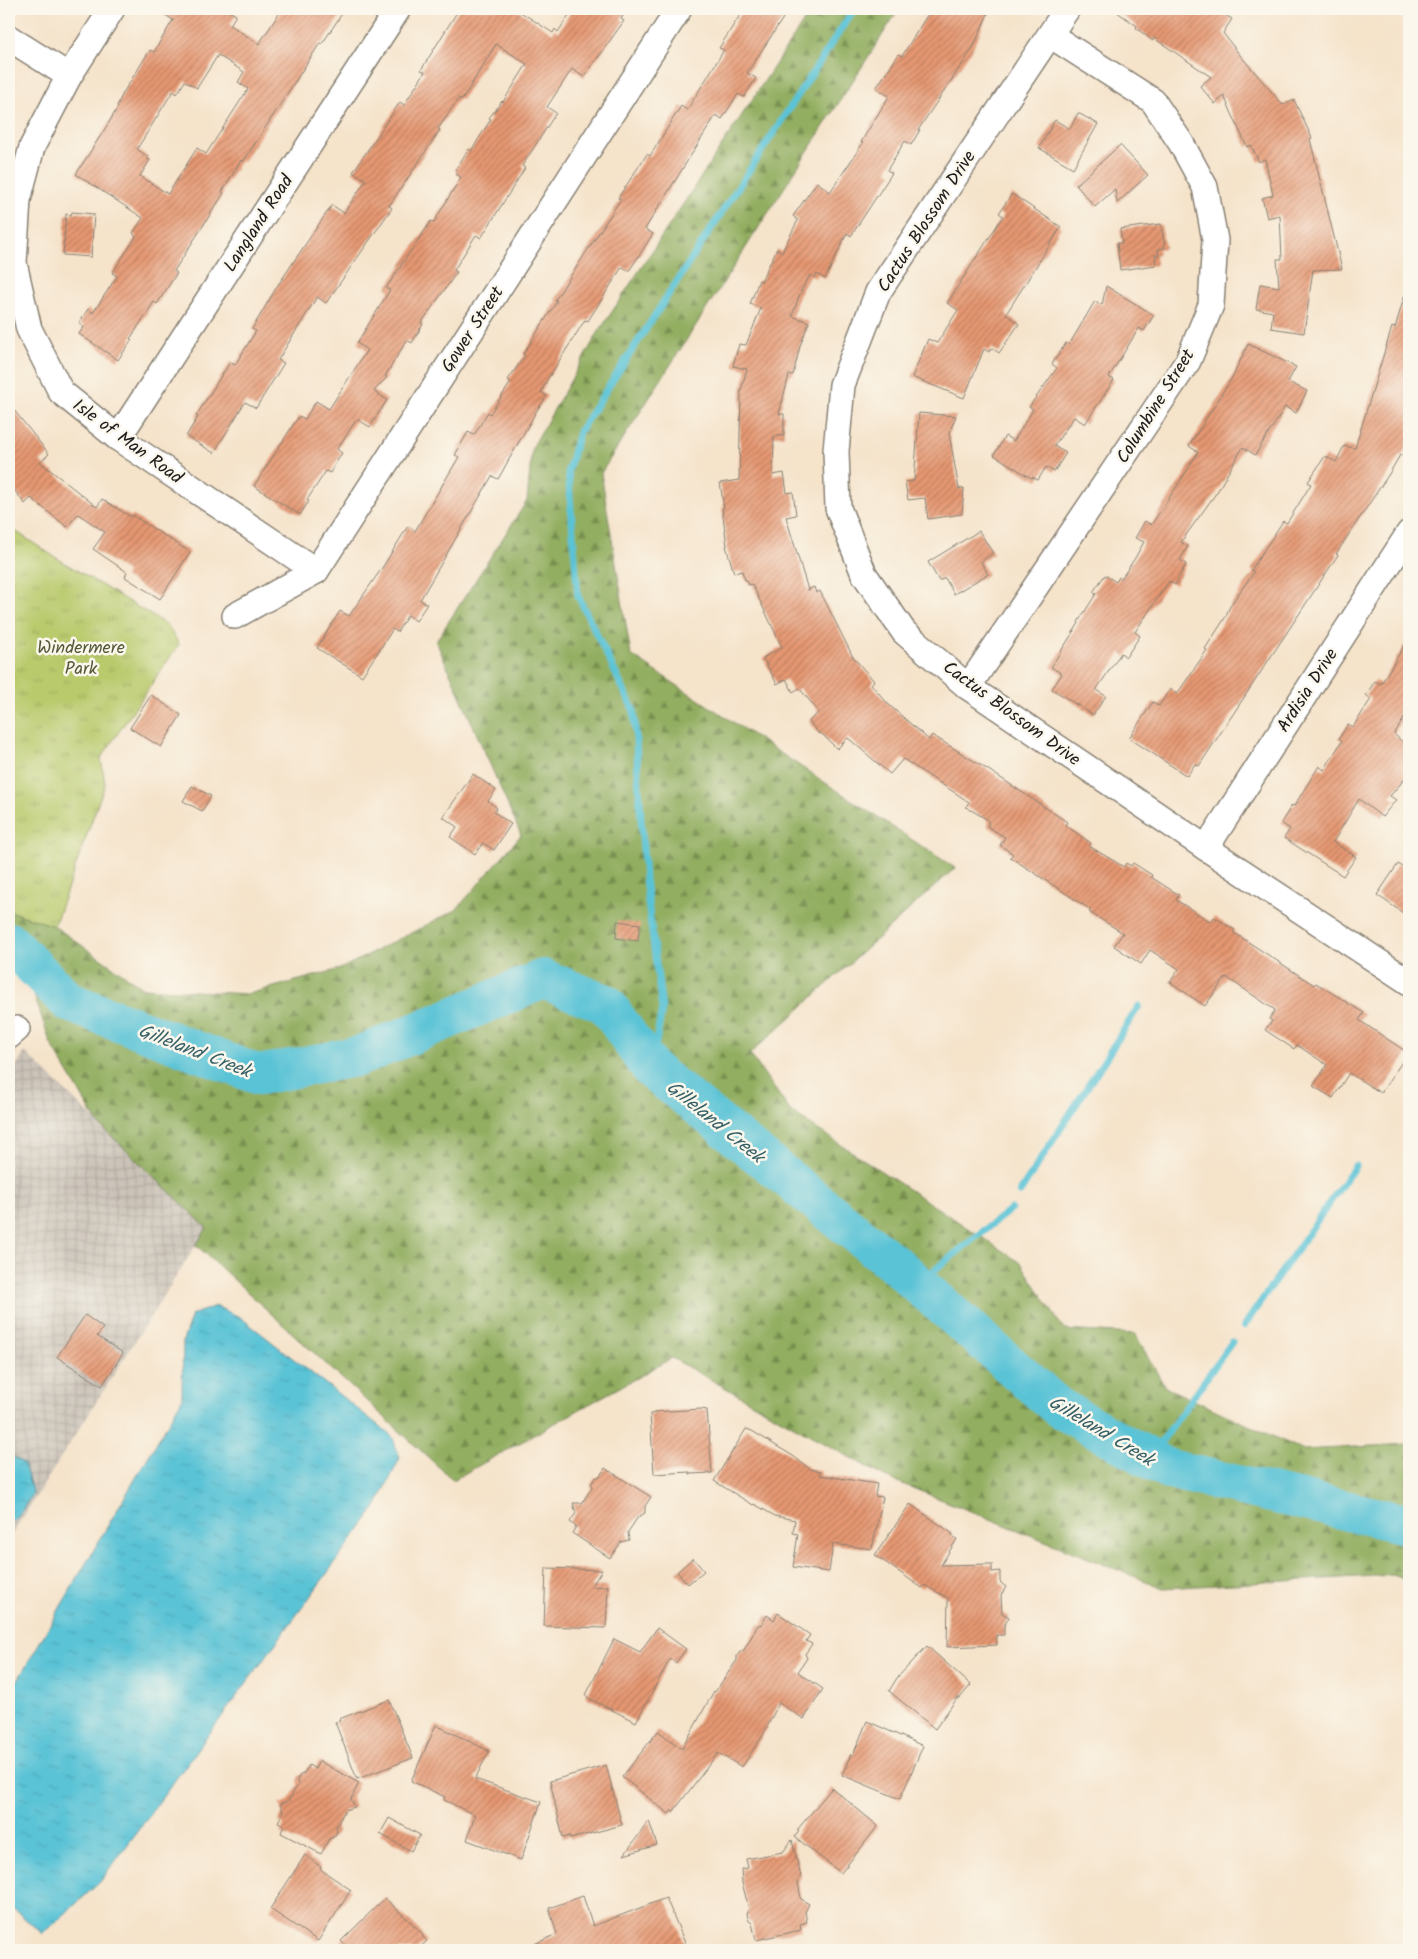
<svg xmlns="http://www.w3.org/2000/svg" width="1418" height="1959" font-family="Kalam,sans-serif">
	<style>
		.industrial { fill: url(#industrial-grid) }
		.grass { fill: url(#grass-tufts); stroke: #6a7344 }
		.forest { fill: url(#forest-firs); stroke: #57653e }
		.water { fill: url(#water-ripples); stroke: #3b7079 }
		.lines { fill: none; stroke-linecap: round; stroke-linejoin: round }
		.stream { stroke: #5ac3d6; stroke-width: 7 }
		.river { stroke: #5ac3d6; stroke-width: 40 }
		.building { fill: url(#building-hatch); fill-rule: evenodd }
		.street-casing { stroke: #888073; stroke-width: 28 }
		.street { stroke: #fff; stroke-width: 25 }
		.labels { text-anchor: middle; stroke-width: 5; stroke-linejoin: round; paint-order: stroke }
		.street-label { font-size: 18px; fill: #1c1c1c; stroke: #fbf7ec }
		.park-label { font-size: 18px; fill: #535938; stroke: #fbf7ec }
		.water-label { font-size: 19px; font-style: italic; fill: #355f66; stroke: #fbf7ec }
	</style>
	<defs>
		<pattern id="industrial-grid" width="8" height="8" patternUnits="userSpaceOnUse" patternTransform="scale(1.25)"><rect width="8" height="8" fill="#cbc3b8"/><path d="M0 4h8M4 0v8" fill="none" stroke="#aea79e"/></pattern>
		<pattern id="grass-tufts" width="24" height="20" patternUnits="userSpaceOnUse" patternTransform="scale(1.25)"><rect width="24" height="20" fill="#b9ca6d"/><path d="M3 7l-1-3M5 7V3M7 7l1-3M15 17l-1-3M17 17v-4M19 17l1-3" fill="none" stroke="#9ead5e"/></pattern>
		<pattern id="forest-firs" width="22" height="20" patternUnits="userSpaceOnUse" patternTransform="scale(1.25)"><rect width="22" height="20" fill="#92ae60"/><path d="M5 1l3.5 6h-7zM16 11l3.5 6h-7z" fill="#768d4e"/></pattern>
		<pattern id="water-ripples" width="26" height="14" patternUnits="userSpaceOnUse" patternTransform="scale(1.25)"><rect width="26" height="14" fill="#5ac3d6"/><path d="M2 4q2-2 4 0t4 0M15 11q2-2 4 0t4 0" fill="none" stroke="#4ea7b7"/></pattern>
		<pattern id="building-hatch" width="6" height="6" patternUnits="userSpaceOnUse" patternTransform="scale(1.25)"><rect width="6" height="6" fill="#e69872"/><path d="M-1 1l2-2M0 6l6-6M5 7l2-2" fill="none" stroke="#ba7b5d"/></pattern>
	</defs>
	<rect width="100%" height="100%" fill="#fbf7ec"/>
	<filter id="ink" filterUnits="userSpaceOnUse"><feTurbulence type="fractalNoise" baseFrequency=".02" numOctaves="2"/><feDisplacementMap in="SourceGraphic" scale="10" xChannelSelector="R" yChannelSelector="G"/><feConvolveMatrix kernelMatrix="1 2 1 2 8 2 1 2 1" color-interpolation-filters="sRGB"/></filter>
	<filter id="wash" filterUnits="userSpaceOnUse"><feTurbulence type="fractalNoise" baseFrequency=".0096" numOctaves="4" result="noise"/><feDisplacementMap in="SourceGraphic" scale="20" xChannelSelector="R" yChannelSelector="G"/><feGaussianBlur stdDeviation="1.12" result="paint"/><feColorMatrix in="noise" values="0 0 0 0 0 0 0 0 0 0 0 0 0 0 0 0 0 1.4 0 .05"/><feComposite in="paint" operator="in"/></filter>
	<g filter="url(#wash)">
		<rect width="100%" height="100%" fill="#f5e3ca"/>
		<polygon class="industrial" points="25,1052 207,1228 9,1539 9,1077"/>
		<polygon class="grass" points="9,527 50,554 167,625 179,644 101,758 105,784 54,926 9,911"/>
		<polygon class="forest" points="812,9 899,9 601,473 631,655 955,868 750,1054 791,1112 1021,1263 1064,1330 1135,1334 1165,1387 1303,1450 1406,1444 1409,1446 1409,1581 1393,1575 1163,1588 885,1477 672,1358 453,1480 196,1245 207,1228 97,1122 51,1044 35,998 40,961 20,946 9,964 9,911 54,926 143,988 248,994 340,969 456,910 521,835 436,641 527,501 532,448 598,333"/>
		<g class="water">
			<polygon points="215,1306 240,1317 392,1436 400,1458 376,1507 100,1882 43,1934 9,1905 9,1695 182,1399 183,1341 192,1315"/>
			<polygon points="9,1454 24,1464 33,1494 16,1519 9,1521"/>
		</g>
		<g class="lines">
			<g class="stream">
				<polyline points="651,1069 662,1009 645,879 634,711 578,596 568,471 579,432 854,9"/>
				<polyline points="1020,1192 1139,1006"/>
				<polyline points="917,1284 1011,1209"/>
				<polyline points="1244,1326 1355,1166"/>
				<polyline points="1149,1459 1232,1342"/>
			</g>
			<polyline class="river" points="9,942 69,1002 259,1075 360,1056 543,979 606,1004 651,1069 897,1266 1058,1407 1168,1469 1409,1525"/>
		</g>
		<g id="blocks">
			<g class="building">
				<path d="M156,9H225L236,15L230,25L259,44L282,9H345L322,44L320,43L243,162L241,160L222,192L224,193L174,271L177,273L157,304L154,302L130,339L132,340L118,360L79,334L84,327L79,323L88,309L93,313L117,276L112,273L136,237L133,233L143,218L76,174L108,124L118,107L117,106L123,93L150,50L154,52L173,20ZM218,55L244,72L238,82L248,89L206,154L197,148L168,194L140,176L150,160L147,159L148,157L137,149L173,91L177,94L185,81L197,88Z"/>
				<polygon points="459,9 516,9 553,33 555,29 558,32 573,9 627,9 621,19 624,21 584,77 572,69 547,107 556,113 522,166 525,168 481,238 476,235 454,270 457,272 421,323 423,324 412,343 407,340 385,376 387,377 374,391 387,400 370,427 357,419 337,449 342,453 330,473 326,471 307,500 309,501 300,515 254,486 299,416 305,419 316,401 329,409 367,350 357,343 390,290 386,288 431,221 434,222 461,177 456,174 457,172 455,170 469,149 471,151 491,119 489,118 502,101 503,102 527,64 496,44 462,100 459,98 438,129 440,130 389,206 392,208 326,303 317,297 278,360 284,363 256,408 245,402 214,453 186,436 198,417 196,416 230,362 235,365 256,331 252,329 278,285 332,205 344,213 366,180 353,172 400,102 404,105 425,72 421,70"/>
				<polygon points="744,9 789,9 747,73 756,78 744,97 738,94 722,119 716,115 645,229 653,234 629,271 622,267 588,321 585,320 547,380 541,392 547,396 537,410 498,479 492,476 420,600 427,604 416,621 408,615 397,632 393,629 362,676 317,648 340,611 349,616 384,565 408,526 415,531 459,457 455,455 468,432 474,435 488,412 490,414 511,382 508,380 525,355 523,354 557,301 555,300 621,199 618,198 647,154 650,156 681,106 687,110 724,50 719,48"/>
				<polygon points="931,9 990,9 973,48 918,130 920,130 911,145 905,141 887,170 892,173 851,236 847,233 825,279 817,274 815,278 810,275 801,291 792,316 809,322 800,346 793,375 789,375 779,414 784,414 784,436 774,436 773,475 784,473 787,493 793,492 796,515 786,517 808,590 814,587 816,593 820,591 853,657 874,681 871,684 888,704 929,740 932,735 990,771 1067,822 1065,825 1091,843 1089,846 1124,867 1126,863 1131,866 1133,863 1152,875 1151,877 1179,895 1176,900 1211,922 1214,917 1235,930 1233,932 1314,985 1316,983 1364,1013 1359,1020 1408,1053 1381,1093 1349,1073 1333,1098 1313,1086 1327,1065 1297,1045 1294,1049 1265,1030 1272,1021 1269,1019 1275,1010 1226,977 1205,1006 1170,982 1179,969 1150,950 1141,964 1114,946 1123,933 1089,912 1091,910 1010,857 1013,854 1000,845 1005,837 988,827 988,820 966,807 969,802 903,759 890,774 848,738 837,749 821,733 819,734 809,721 819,712 799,688 793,692 786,679 777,684 763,658 782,647 752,584 749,585 747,580 745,580 742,571 734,573 726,546 727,546 722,508 724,508 720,483 739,480 741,390 747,369 733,366 739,344 746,345 761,308 750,304 759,280 761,281 777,249 782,252 798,220 793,216 817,182 830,192 863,143 861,142 889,96 876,88 899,54 902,56"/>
				<polygon points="1113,9 1216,9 1232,19 1223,33 1239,54 1283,105 1294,100 1312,138 1310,139 1342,269 1313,270 1304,333 1271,328 1273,312 1256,309 1260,284 1279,287 1277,259 1282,259 1280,215 1267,218 1262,198 1273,195 1265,159 1259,162 1251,145 1247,147 1224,96 1215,104 1200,86 1211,77 1154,38 1153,41 1136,28 1137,26"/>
				<polygon points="1078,113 1098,124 1073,168 1039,148 1055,120 1070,129"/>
				<polygon points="1120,145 1148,175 1117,203 1115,189 1095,207 1076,185"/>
				<polygon points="1012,194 1061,227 1006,314 1019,324 999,353 992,348 989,352 984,349 964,398 912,377 928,339 937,343 958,310 947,303 1003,216 999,213"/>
				<polygon points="72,212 94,214 91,257 63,255 66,214 71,215"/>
				<polygon points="1161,224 1165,248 1158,249 1159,255 1155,255 1156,265 1120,270 1117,243 1122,243 1120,229"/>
				<polygon points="1106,286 1154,315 1144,331 1139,328 1109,377 1114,380 1085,424 1074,417 1054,446 1066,453 1054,472 1046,467 1038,480 1032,477 1031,478 994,455 1005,436 1014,441 1033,409 1029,407 1057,368 1052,364 1066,343 1069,345 1095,301 1102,305"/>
				<polygon points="1405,294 1409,295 1409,441 1402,456 1400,455 1389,474 1349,534 1336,554 1338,555 1212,746 1199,766 1195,764 1187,776 1129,738 1153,702 1159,706 1170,689 1177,694 1207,650 1205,649 1225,618 1230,606 1254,572 1251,570 1283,521 1287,523 1311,484 1308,482 1325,456 1336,462 1344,446 1355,448 1392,327 1395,328"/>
				<polygon points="1248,344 1296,367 1288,382 1307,391 1296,413 1285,407 1255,455 1243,447 1217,492 1181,542 1188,546 1180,560 1186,564 1175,585 1169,581 1135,632 1140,636 1126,657 1121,653 1096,690 1106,696 1093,715 1052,689 1062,674 1051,667 1079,623 1078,622 1096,594 1093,592 1105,575 1116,582 1119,577 1121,579 1135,558 1144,542 1135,538 1145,521 1151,525 1183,477 1198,452 1189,446 1233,376"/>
				<polygon points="9,404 49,454 40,462 97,507 102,499 131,517 132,515 190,552 160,599 125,577 127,572 93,549 105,532 78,514 67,527 31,498 25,504 9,483"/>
				<polygon points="919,413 956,416 949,433 959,489 964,488 962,514 928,519 925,498 908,500 905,482 914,481"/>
				<polygon points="979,531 993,553 981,562 988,574 954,594 945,578 939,581 928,562"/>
				<polygon points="1409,638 1409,711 1394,734 1409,748 1409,774 1390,796 1396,800 1382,817 1359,799 1333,842 1356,857 1343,876 1284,838 1290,829 1281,823 1292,805 1294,806 1319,766 1324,770 1342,741 1339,738 1348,724 1353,727 1371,699 1366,695 1375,681 1381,684"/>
				<polygon points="151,695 181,715 161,747 130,728"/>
				<polygon points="473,774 496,790 488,801 497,808 494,812 511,824 494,850 483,843 475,854 450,837 457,827 443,817"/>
				<polygon points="192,786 211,796 202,811 183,801"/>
				<polygon points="1398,864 1409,871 1409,917 1377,895"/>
				<polygon points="617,921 640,924 638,941 616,938"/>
				<polygon points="85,1315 103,1328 97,1336 123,1353 102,1386 57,1357"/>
				<polygon points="701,1409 707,1410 712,1473 690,1474 690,1472 654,1474 650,1414 655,1413 654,1412"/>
				<polygon points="746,1429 752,1431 793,1456 810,1469 821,1471 820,1475 877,1484 875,1496 883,1497 872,1549 833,1544 829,1572 793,1567 798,1534 793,1533 795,1520 775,1516 754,1504 753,1505 714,1481"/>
				<polygon points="605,1468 651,1497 645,1506 645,1513 638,1517 628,1532 629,1540 621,1542 610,1558 572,1533 576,1527 570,1522 576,1513 573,1503 582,1503 592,1487 591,1484 595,1478 600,1476"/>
				<polygon points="910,1504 953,1534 952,1536 957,1539 941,1565 992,1564 992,1572 1000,1571 1000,1582 1006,1587 1001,1595 1002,1613 1009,1617 1004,1626 1004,1635 996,1635 997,1645 947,1647 948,1598 924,1585 922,1588 875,1555"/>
				<polygon points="693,1558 704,1571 688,1584 677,1572"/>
				<polygon points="546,1568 602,1570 591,1587 608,1586 606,1628 544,1626"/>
				<polygon points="778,1613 810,1635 806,1641 812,1644 805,1654 807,1658 798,1672 823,1689 804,1719 779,1703 763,1735 742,1767 718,1753 673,1812 672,1810 669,1814 622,1777 658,1731 682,1749 714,1691 715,1692 737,1660 737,1656 740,1652 744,1650 758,1625 762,1624 767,1615 774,1620"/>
				<polygon points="657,1628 686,1649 676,1663 670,1659 636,1722 588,1698 586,1695 614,1639 640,1652"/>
				<polygon points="927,1646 971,1685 959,1699 958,1697 935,1729 889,1691 897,1678"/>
				<polygon points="389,1700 413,1758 357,1779 335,1722 340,1721 339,1719"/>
				<polygon points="867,1721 923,1746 900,1799 842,1775 851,1754 853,1755"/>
				<polygon points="436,1725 489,1751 475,1779 541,1802 521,1860 467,1840 475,1815 444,1800 445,1797 411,1781"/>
				<polygon points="319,1761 359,1783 351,1799 355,1807 345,1810 336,1827 337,1832 334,1837 329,1839 321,1854 281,1833 284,1825 278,1822 283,1812 280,1804 288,1801 298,1785 297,1781 299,1776 304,1773 309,1765 315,1769"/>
				<polygon points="606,1765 622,1825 570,1839 570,1836 563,1838 550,1781"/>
				<polygon points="832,1788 878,1826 841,1873 795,1837 799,1831 797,1830"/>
				<polygon points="389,1818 420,1835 411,1851 380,1834"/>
				<polygon points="649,1821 657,1845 624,1855"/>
				<polygon points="792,1840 801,1877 798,1882 801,1899 809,1904 805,1912 807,1922 800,1924 801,1930 756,1940 752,1923 749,1921 747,1914 749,1909 742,1883 741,1869 748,1868 746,1859 783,1852"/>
				<polygon points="305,1855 321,1867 320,1869 351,1890 318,1941 270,1909"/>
				<polygon points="583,1896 593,1926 666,1898 688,1950 521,1950 557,1934 549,1908"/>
				<polygon points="385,1898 423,1934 422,1936 427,1941 417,1950 350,1950 341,1941"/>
			</g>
		</g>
	</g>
	<g filter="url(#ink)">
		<use href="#blocks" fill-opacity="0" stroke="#888073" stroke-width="1"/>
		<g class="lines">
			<defs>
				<g id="street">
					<polyline points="112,9 69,76 32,147 18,200 14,263 29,329 61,392 118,438 316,571"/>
					<polyline points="1067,9 878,292 842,385 836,451 838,508 864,574 904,632 968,687 1206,848 1409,982"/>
					<polyline points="9,38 69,76"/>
					<polyline points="118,438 398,9"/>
					<polyline points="235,616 316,571 679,9"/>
					<polyline points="968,687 1188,361 1211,305 1215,240 1205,187 1181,143 1153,101 1050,35"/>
					<polyline points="1206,848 1409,533"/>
					<polyline points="9,1036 17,1029"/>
				</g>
			</defs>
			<use href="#street" class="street-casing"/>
			<use href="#street" class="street"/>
		</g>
	</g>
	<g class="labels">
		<g class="street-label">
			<text transform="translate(926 221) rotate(-57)" y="6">Cactus Blossom Drive</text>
			<text transform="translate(258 223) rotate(-57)" y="6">Langland Road</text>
			<text transform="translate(472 329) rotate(-57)" y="6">Gower Street</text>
			<text transform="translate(1155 406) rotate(-58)" y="6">Columbine Street</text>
			<text transform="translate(128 441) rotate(36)" y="6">Isle of Man Road</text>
			<text transform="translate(1307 690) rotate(-57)" y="6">Ardisia Drive</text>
			<text transform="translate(1012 713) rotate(36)" y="6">Cactus Blossom Drive</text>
		</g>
		<g class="park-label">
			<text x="81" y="653">Windermere<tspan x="81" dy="21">Park</tspan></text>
		</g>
		<g class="water-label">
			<text transform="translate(195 1050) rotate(21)" y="7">Gilleland Creek</text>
			<text transform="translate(716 1121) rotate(39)" y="7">Gilleland Creek</text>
			<text transform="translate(1102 1430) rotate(31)" y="7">Gilleland Creek</text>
		</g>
	</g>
	<rect width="1418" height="1959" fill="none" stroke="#fbf7ec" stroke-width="30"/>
</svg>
